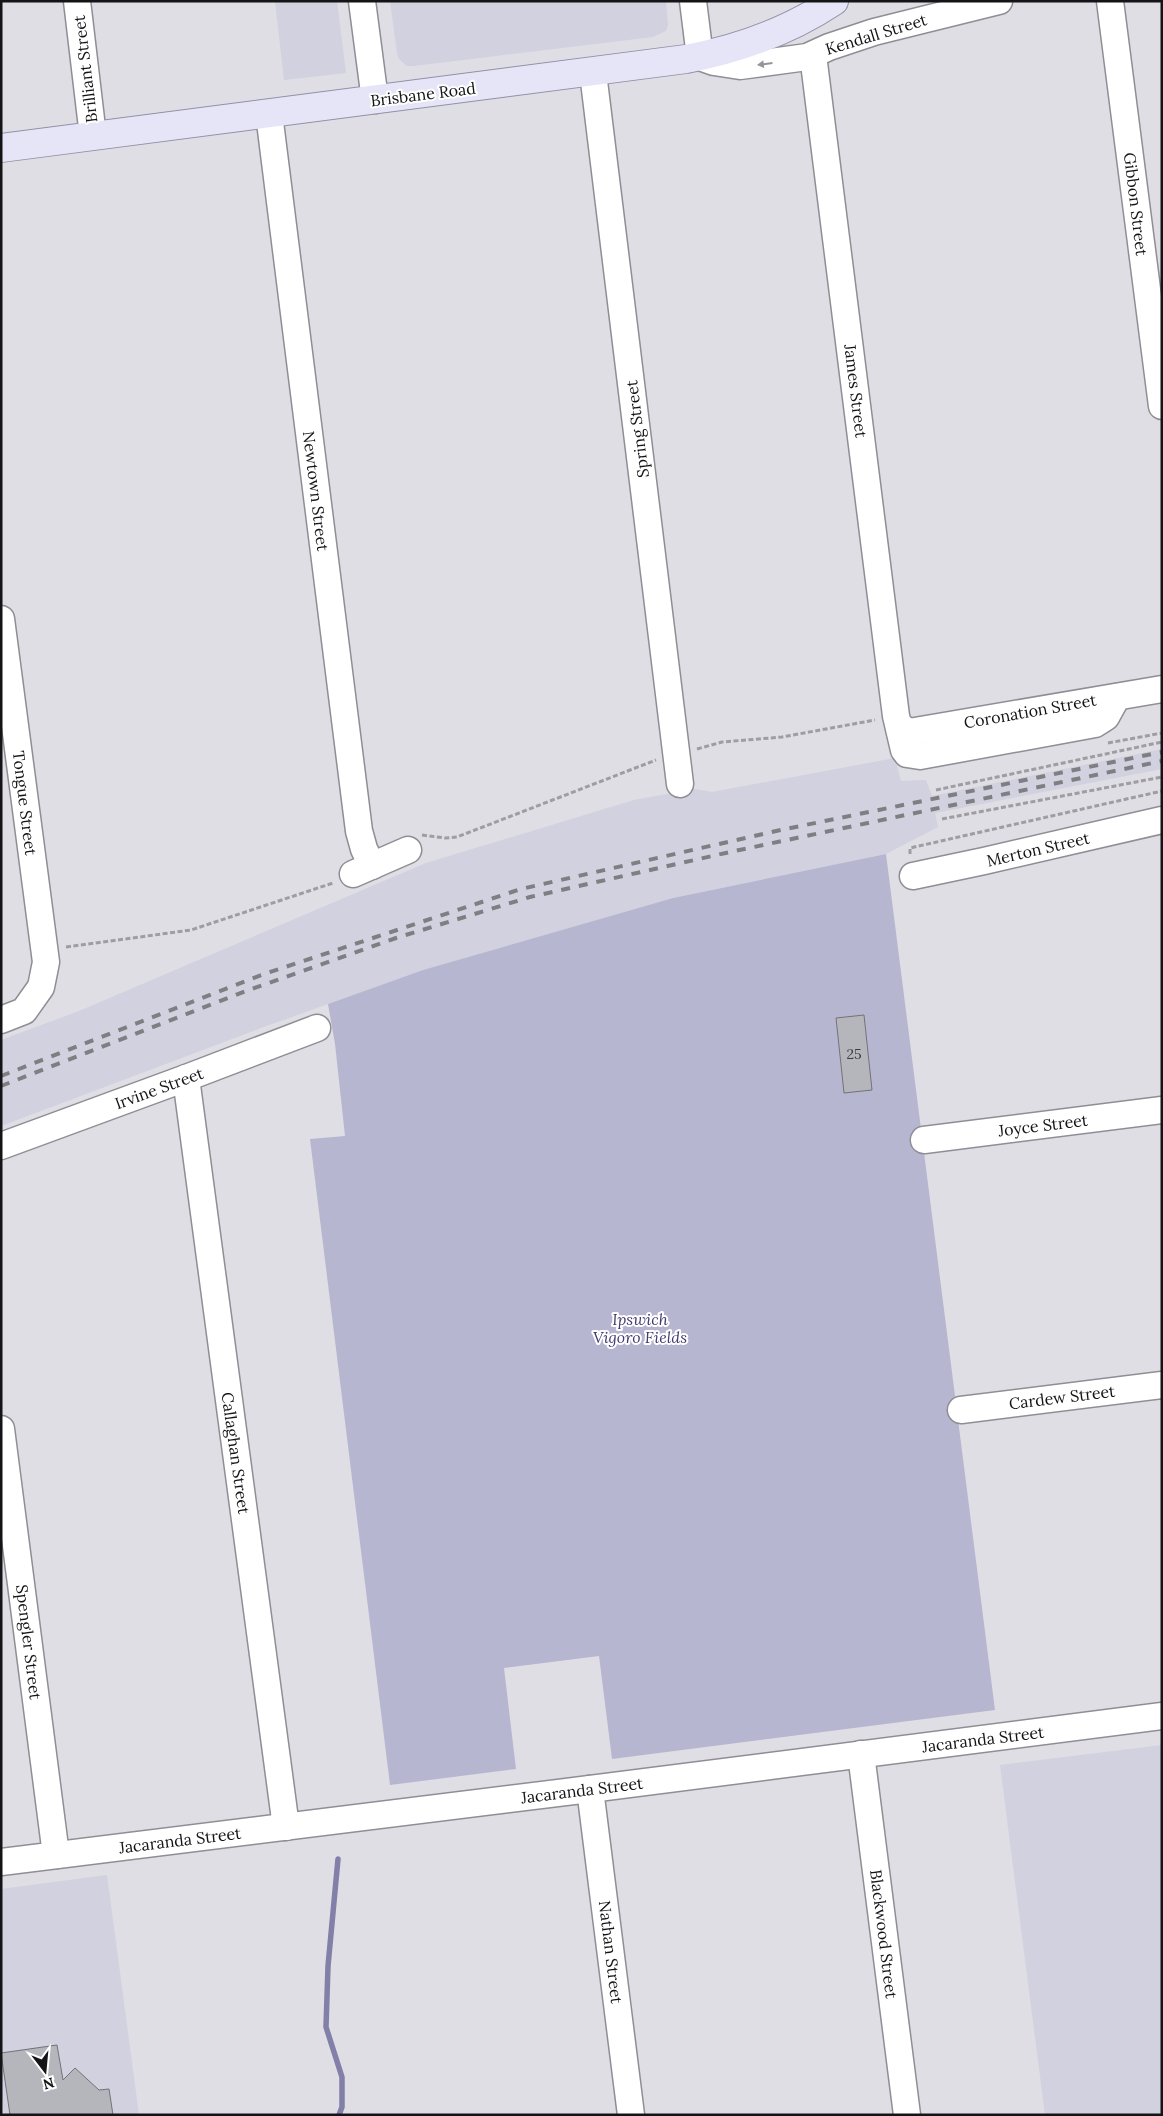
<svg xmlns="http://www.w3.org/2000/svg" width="1163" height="2116" font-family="Lora,serif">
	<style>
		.built { fill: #d1d1df }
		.green { fill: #b7b6d1 }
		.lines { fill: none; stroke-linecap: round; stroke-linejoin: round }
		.stream { stroke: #827fa8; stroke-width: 5.5 }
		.building { fill: #b5b5bc; stroke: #737278 }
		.minor-casing { stroke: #8e8e94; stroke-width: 29 }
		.major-casing { stroke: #9190a6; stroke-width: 30 }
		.path { stroke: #9e9da2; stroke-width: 3; stroke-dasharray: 5 2.5; stroke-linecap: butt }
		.minor { stroke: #fff; stroke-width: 26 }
		.major { stroke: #e6e5f8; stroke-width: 28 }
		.rail { stroke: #7f7e83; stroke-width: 4; stroke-dasharray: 9 9; stroke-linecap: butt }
		.oneway { fill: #959596 }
		.labels { text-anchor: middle; stroke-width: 4; stroke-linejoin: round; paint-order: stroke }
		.number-label { font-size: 14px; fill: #3c3c40 }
		.street-label { font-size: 16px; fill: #141416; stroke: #fff }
		.park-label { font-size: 16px; font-style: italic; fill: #423b71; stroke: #fff }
	</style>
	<rect width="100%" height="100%" fill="#dfdee5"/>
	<g class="built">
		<polygon points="275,1 337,1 346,73 284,80"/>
		<polygon points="390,1 666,1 668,25 666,31 653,37 414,66 407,66 399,59 397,53"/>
		<polygon points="1162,749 1162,769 935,813 938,827 886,854 673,898 423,970 261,1028 1,1126 1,1040 79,1011 426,863 634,800 695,789 712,792 895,758 901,781 926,780 932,796"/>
		<polygon points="1162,1745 1162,2115 1045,2115 1000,1765"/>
		<polygon points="107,1875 139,2115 4,2115 1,2092 1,1889"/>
	</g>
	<polygon class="green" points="886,854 995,1710 612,1759 599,1656 504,1668 516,1769 390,1785 310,1139 345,1136 335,1044 328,1004 423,970 673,898"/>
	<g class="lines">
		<polyline class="stream" points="338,1859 328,1966 326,2027 342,2077 342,2107 339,2115"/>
	</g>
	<g class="building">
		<polygon points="864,1015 872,1090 844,1093 836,1018"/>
		<polygon points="57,2045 63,2080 75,2068 99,2090 109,2089 113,2115 10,2115 1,2053"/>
	</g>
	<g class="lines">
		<defs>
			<g id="minor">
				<polyline points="77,1 93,136"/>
				<polyline points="362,1 375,100"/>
				<polyline points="693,1 700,57 714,62 740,66 807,57 829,47 874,32 999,1"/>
				<polyline points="1110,1 1162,406"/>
				<polyline points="813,55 896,716 904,750 907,754 920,756 1095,724 1106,717 1117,697"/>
				<polyline points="593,73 680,784"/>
				<polyline points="269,114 359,831 364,849 372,866"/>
				<polyline points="1,619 46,962 41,987 24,1011 1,1020"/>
				<polyline points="899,726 909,732 1162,689"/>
				<polyline points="353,874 408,850"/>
				<polyline points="913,876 984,861 1162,820"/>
				<polyline points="186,1078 286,1827"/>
				<polyline points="924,1140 1162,1110"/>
				<polyline points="1,1146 186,1078 317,1028"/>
				<polyline points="961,1410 1162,1385"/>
				<polyline points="1,1429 56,1855"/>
				<polyline points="861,1754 907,2115"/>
				<polyline points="590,1789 631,2115"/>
				<polyline points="1,1862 590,1789 1162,1716"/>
			</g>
			<path id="major" d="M1,148L686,59C739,49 789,31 834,1"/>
		</defs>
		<use href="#minor" class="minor-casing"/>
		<use href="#major" class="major-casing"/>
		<g class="path">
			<polyline points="1108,743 1162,733"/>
			<polyline points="697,749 722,742 782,737 875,720"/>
			<polyline points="936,790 1162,742"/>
			<polyline points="942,819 1162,777"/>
			<polyline points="422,835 445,838 457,837 656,760"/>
			<polyline points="910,854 910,848 1162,791"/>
			<polyline points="66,947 191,930 333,883"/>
		</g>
		<use href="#minor" class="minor"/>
		<use href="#major" class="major"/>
		<g class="rail">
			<polyline points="1,1076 264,974 521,889 776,831 1162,752"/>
			<polyline points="1,1086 246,991 396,938 530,897 730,852 1162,761"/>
		</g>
	</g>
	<defs><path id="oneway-solid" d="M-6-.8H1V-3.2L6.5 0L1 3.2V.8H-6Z" transform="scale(1.25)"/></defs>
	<use class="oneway" href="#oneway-solid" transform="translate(765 64) rotate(173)"/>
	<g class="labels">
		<g class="number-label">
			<text x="854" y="1059">25</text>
		</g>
		<g class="street-label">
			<text transform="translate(876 34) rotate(-17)" y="6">Kendall Street</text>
			<text transform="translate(85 69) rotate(-97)" y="6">Brilliant Street</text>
			<text transform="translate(423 94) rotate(-7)" y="6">Brisbane Road</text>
			<text transform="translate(1136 204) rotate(83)" y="6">Gibbon Street</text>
			<text transform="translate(856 391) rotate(83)" y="6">James Street</text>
			<text transform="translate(637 429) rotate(-97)" y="6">Spring Street</text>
			<text transform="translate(316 491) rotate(83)" y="6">Newtown Street</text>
			<text transform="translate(1030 711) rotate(-10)" y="6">Coronation Street</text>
			<text transform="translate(25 803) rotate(83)" y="6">Tongue Street</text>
			<text transform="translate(1038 849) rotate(-13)" y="6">Merton Street</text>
			<text transform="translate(159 1088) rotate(-20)" y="6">Irvine Street</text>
			<text transform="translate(1043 1125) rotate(-7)" y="6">Joyce Street</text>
			<text transform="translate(1062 1397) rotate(-7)" y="6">Cardew Street</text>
			<text transform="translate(236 1453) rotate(82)" y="6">Callaghan Street</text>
			<text transform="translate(29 1642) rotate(83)" y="6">Spengler Street</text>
			<text transform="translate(983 1739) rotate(-7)" y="6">Jacaranda Street</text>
			<text transform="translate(582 1790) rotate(-7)" y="6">Jacaranda Street</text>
			<text transform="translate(180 1840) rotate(-7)" y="6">Jacaranda Street</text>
			<text transform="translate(884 1934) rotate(83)" y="6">Blackwood Street</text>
			<text transform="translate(611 1952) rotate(83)" y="6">Nathan Street</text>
		</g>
		<g class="park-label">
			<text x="640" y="1325">Ipswich<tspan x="640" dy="18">Vigoro Fields</tspan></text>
		</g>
	</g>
	<rect width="1163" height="2116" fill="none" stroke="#141416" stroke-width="5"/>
	<g transform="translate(45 2071) rotate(164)" stroke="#ffffff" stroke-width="4" paint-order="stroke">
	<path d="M0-4L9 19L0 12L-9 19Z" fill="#141416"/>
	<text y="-8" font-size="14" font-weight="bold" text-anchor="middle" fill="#141416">N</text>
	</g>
</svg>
